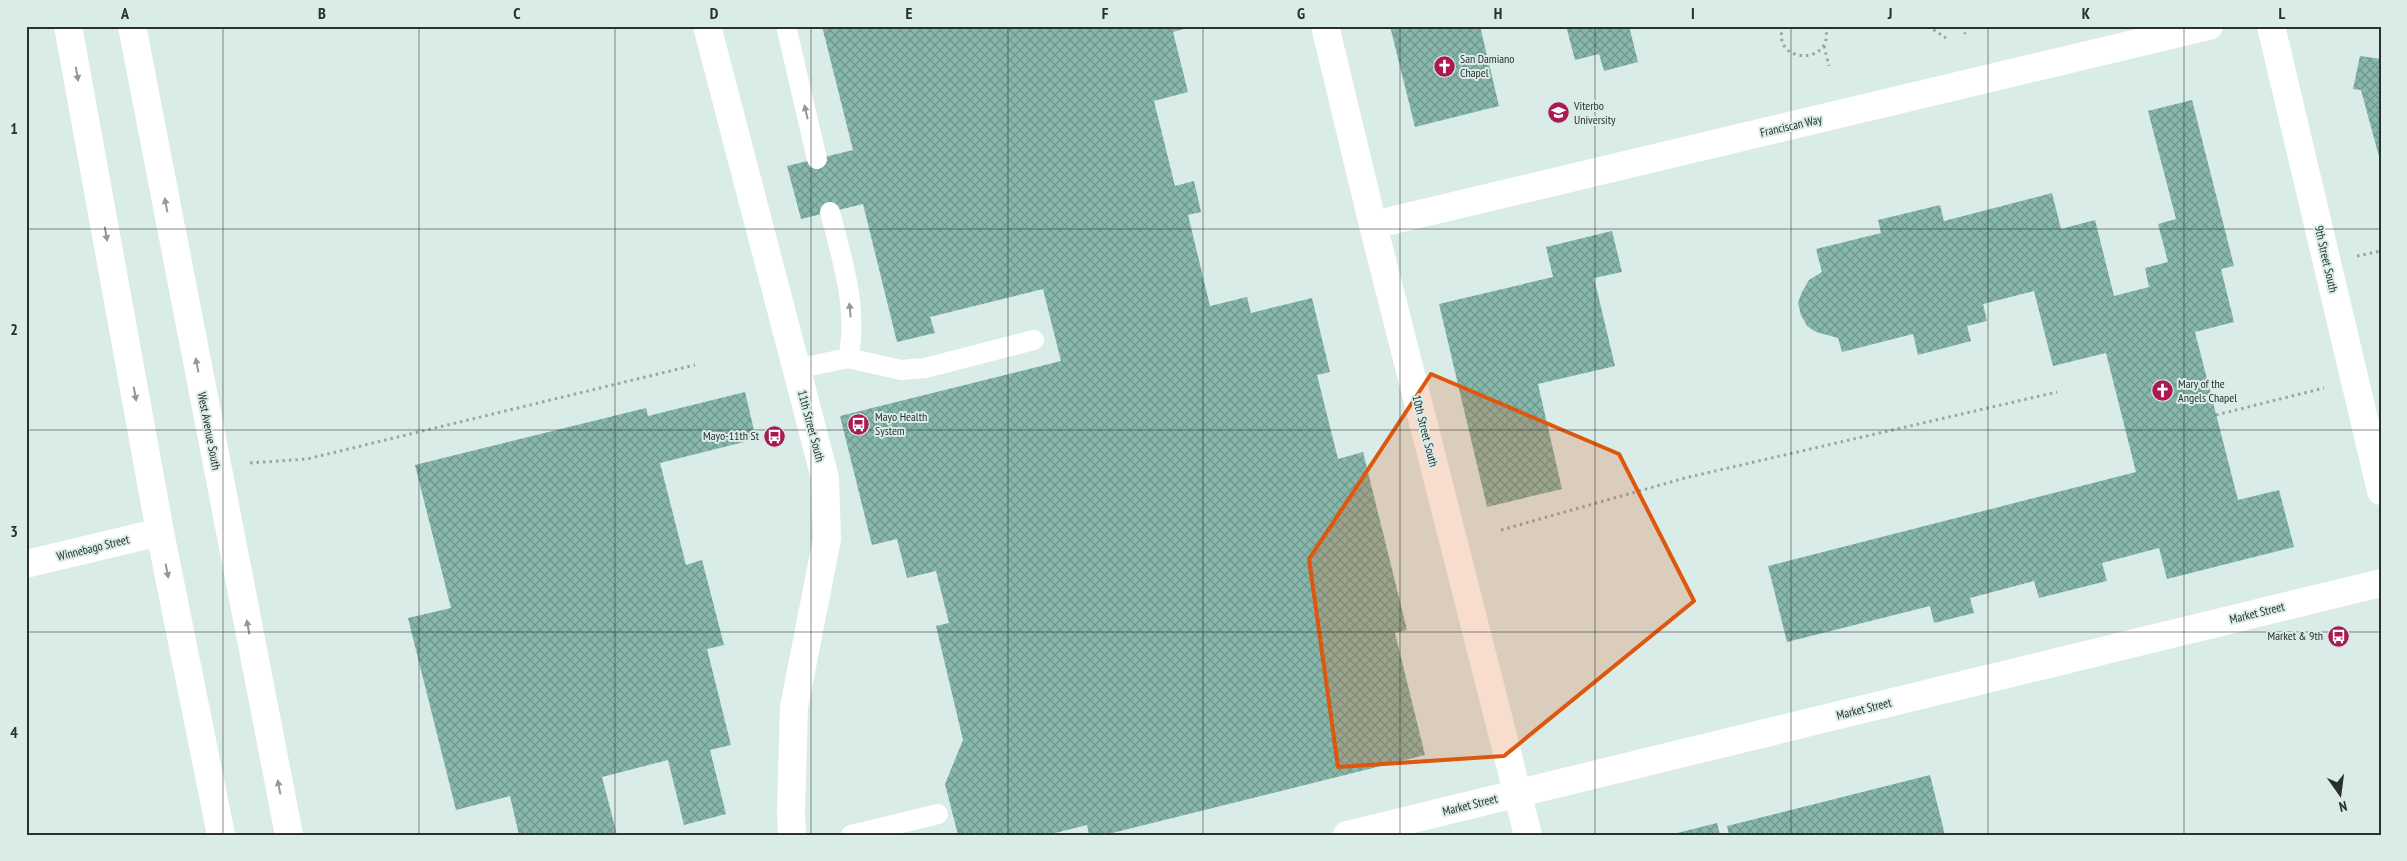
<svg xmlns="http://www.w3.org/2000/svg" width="2407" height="861" font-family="'PT Sans Narrow',sans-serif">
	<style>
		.building { fill: url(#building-cross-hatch) }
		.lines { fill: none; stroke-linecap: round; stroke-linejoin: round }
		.path { stroke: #98a6a2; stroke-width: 3; stroke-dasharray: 2.5 4; stroke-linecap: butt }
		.lane { stroke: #fff; stroke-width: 20 }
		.street { stroke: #fff; stroke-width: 28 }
		.primary { stroke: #fff; stroke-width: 28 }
		.oneway { fill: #949896 }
		.marked { fill: #de570e; fill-opacity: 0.2; stroke: #de570e; stroke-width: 4; stroke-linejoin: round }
		.grid { fill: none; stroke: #29302e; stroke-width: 1; stroke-opacity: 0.55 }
		.labels { text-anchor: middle; stroke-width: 4; stroke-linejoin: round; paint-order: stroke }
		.poi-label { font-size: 12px; fill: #29302e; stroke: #daece7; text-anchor: start }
		.street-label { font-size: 12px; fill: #29302e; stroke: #daece7 }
		.neatline { fill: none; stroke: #29302e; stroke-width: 2 }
		.grid-label { font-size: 16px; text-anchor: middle; font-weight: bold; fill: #29302e }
	</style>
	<defs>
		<pattern id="building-cross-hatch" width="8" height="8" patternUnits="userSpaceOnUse" patternTransform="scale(1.25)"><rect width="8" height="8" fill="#87b8ab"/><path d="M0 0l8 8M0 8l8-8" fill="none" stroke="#6e968c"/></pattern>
	</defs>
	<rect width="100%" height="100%" fill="#daece7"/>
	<g class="building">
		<polygon points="822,26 1194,26 1173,32 1188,92 1154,101 1175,186 1194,181 1201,212 1188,215 1210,306 1247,297 1251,313 1312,298 1330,372 1317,375 1338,459 1363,452 1407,630 1395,633 1425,755 1104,835 1089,835 1087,825 1047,835 958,835 945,784 963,740 936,626 949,623 936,571 907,578 897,539 872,545 840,416 1061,361 1043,289 930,317 935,333 897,342 863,204 801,219 787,166 853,150"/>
		<polygon points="1390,26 1480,26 1499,106 1415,127"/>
		<polygon points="1566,26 1629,26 1638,62 1604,71 1599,54 1575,60"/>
		<polygon points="2360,56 2381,59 2381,164 2361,90 2353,89"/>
		<polygon points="2192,100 2234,266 2221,269 2234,322 2195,332 2238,500 2279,490 2294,547 2167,579 2159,548 2102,563 2107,581 2039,598 2034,581 1970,598 1974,613 1934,623 1930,606 1787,642 1768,566 2136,472 2106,353 2053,366 2034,291 1983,304 1987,321 1967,326 1971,341 1918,355 1913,334 1842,352 1838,338 1816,332 1807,326 1801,315 1798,303 1802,292 1809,280 1822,272 1816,249 1881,233 1878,220 1940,205 1944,221 2052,193 2061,229 2095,220 2114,296 2149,287 2145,268 2168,262 2158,224 2176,219 2148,111"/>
		<polygon points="1612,231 1622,272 1594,278 1615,366 1538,384 1562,489 1487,507 1439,304 1553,277 1546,247"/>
		<polygon points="745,392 756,439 660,463 686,565 702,560 724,645 707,649 731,745 710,750 726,814 684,825 668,760 602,777 617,835 519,835 510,796 456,810 408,618 451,608 415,465 646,408 648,416"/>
		<polygon points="1930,775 1945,835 1729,835 1727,826"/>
		<polygon points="1717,823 1720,835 1673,835 1673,834"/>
	</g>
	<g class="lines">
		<g class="path">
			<path d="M1783,26C1770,65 1837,66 1825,26"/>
			<polyline points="1928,26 1946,38"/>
			<polyline points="1963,26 1965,34"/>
			<polyline points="1825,28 1832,26"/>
			<polyline points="1824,46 1829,66"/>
			<polyline points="2357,256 2381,251"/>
			<polyline points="2216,415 2324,388"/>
			<polyline points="250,463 307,459 695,365"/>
			<polyline points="1501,530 1685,478 2057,392"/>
		</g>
		<g class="lane">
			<polyline points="786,26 817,159"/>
			<path d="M830,212C842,259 859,310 848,358"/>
			<polyline points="796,369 848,358 901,370 925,368 1034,340"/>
			<polyline points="851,835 938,814"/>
		</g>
		<g class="street">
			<polyline points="707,26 825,478 827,539 794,707 791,811 792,835"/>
			<polyline points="1325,26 1373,225 1528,835"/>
			<polyline points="2271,26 2381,491"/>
			<polyline points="1373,225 2209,26"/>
			<polyline points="26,564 160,532"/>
			<polyline points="1347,835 2381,583"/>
		</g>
		<g class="primary">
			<polyline points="68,26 160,532 221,835"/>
			<polyline points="132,26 289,835"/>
		</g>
	</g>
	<defs><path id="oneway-solid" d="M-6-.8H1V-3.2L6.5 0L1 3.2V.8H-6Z" transform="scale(1.25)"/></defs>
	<g class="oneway">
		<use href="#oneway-solid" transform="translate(77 74) rotate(80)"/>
		<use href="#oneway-solid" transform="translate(806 112) rotate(-103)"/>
		<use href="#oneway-solid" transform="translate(166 205) rotate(-101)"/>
		<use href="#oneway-solid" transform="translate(106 234) rotate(80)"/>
		<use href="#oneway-solid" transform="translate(850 310) rotate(-95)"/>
		<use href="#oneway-solid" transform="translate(197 365) rotate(-101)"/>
		<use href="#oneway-solid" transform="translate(135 394) rotate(80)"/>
		<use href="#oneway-solid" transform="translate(167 571) rotate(79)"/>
		<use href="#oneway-solid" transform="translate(248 627) rotate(-101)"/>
		<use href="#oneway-solid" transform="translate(279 787) rotate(-101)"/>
	</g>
	<path class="marked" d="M1431,374L1619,454L1694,601L1504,756L1338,767L1309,559Z"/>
	<path class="grid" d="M223,26V835M419,26V835M615,26V835M811,26V835M1008,26V835M1203,26V835M1400,26V835M1595,26V835M1791,26V835M1988,26V835M2184,26V835M26,229H2381M26,430H2381M26,632H2381"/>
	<defs>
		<symbol id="church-disc" viewBox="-11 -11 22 22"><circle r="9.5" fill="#aa1951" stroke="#daece7"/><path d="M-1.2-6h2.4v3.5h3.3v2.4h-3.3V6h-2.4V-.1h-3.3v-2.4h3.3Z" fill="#fff"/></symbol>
		<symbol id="university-disc" viewBox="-11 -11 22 22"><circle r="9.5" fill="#aa1951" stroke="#daece7"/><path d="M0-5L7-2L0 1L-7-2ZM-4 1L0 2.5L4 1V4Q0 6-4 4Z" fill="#fff"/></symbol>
		<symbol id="bus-disc" viewBox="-11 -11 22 22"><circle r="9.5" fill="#aa1951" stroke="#daece7"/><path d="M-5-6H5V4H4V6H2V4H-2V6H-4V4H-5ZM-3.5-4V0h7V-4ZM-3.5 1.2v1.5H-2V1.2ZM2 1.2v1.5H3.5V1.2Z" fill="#fff"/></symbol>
	</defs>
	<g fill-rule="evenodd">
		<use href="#church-disc" x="1432" y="54" width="25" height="25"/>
		<use href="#university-disc" x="1546" y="100" width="25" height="25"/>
		<use href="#church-disc" x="2150" y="378" width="25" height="25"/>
		<use href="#bus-disc" x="846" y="412" width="25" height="25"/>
		<use href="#bus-disc" x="762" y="424" width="25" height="25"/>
		<use href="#bus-disc" x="2326" y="624" width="25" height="25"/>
	</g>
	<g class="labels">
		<g class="poi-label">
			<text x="1460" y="63">San Damiano<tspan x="1460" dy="14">Chapel</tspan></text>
			<text x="1574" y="110">Viterbo<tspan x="1574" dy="14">University</tspan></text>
			<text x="2178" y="388">Mary of the<tspan x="2178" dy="14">Angels Chapel</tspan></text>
			<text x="875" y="421">Mayo Health<tspan x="875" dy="14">System</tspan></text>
			<text x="759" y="440" text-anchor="end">Mayo-11th St</text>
			<text x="2323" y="640" text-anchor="end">Market &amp; 9th</text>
		</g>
		<g class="street-label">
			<text transform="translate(1791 126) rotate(-13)" y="4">Franciscan Way</text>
			<text transform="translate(2326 259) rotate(77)" y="4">9th Street South</text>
			<text transform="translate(811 426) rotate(75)" y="4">11th Street South</text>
			<text transform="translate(209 431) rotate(79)" y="4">West Avenue South</text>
			<text transform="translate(1425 431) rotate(76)" y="4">10th Street South</text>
			<text transform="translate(93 548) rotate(-14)" y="4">Winnebago Street</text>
			<text transform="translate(2257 613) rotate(-14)" y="4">Market Street</text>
			<text transform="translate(1864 709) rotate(-14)" y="4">Market Street</text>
			<text transform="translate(1470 805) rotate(-14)" y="4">Market Street</text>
		</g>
	</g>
	<rect width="2407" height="861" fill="none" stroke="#daece7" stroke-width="55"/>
	<g transform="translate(2340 794) rotate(166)" stroke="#daece7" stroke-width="4" paint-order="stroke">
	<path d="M0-4L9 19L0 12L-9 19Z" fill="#29302e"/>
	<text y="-8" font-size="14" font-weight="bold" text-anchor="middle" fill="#29302e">N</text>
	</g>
	<rect x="28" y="28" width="2352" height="806" class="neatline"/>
	<g class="grid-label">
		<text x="125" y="19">A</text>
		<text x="322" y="19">B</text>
		<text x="517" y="19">C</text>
		<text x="714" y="19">D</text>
		<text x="909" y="19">E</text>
		<text x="1105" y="19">F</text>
		<text x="1301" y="19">G</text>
		<text x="1498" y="19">H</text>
		<text x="1693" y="19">I</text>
		<text x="1890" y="19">J</text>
		<text x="2086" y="19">K</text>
		<text x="2282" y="19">L</text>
		<text x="14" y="134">1</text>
		<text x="14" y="335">2</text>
		<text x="14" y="537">3</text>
		<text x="14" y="738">4</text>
	</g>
</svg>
